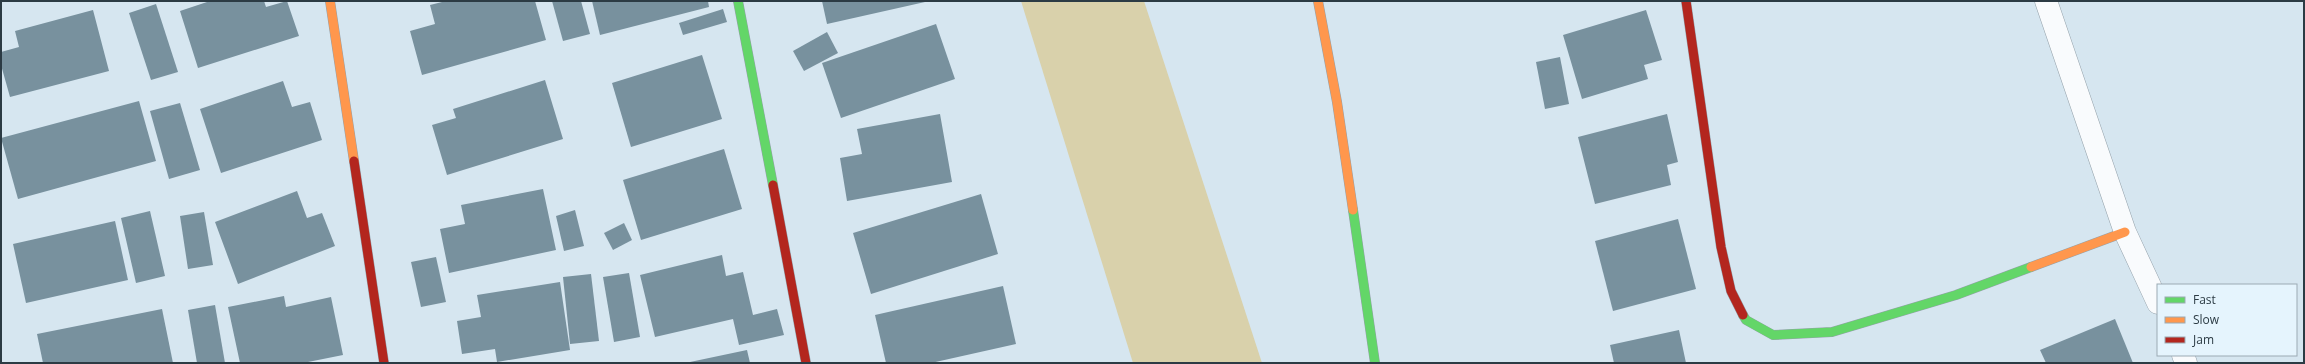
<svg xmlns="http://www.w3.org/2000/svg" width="2305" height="364" font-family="'Open Sans',sans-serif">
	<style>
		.green { fill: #d9d1ab }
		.building { fill: #78919e }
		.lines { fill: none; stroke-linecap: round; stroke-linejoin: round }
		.street-casing { stroke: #94a1aa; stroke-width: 23 }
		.fast-casing { stroke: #94a1aa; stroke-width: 10 }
		.slow-casing { stroke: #94a1aa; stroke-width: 10 }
		.jam-casing { stroke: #94a1aa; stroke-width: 10 }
		.street { stroke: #f9fbfd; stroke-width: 22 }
		.fast { stroke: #63d668; stroke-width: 9 }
		.slow { stroke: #ff974d; stroke-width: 9 }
		.jam { stroke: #b3261e; stroke-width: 9 }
	</style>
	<rect width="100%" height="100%" fill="#d6e6f0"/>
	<polygon class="green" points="1021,1 1144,1 1262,363 1133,363"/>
	<g class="building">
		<polygon points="210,1 264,1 266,7 287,1 299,36 198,68 180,11"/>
		<polygon points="446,1 535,1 546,40 422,75 410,31 435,24 430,5"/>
		<polygon points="552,1 581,1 590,34 563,41"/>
		<polygon points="592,1 708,1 709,7 600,35"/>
		<polygon points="822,1 925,1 925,2 827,24"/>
		<polygon points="156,4 178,72 151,80 129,13"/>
		<polygon points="723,9 727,22 683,35 679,23"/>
		<polygon points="93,10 109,71 10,97 1,65 1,52 19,47 15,31"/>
		<polygon points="1646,10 1662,60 1644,65 1648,79 1582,99 1563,35"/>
		<polygon points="936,24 955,79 841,118 822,63"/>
		<polygon points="827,32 838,53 804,71 793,51"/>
		<polygon points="702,55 722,119 631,147 612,83"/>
		<polygon points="1560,57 1569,104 1545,109 1536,62"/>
		<polygon points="545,80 563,139 447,175 432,125 456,118 453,109"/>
		<polygon points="283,81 292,107 310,102 322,140 221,173 200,109"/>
		<polygon points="139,101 156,161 18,199 1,138"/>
		<polygon points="180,103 200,170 169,179 150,111"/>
		<polygon points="940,114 952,182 847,201 840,158 862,154 857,129"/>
		<polygon points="1667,114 1678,162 1667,165 1671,185 1595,204 1578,137"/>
		<polygon points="724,149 742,209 641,240 623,180"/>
		<polygon points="543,189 556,250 449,273 440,229 465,224 461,205"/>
		<polygon points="297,191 307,218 322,213 335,246 238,284 215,222"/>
		<polygon points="981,194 998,254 871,294 853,233"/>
		<polygon points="575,210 584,246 564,251 556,216"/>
		<polygon points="150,211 165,276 136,283 121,218"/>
		<polygon points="204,212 213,265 188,269 180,216"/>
		<polygon points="1678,219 1696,289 1613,311 1595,241"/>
		<polygon points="115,221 128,280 26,303 13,244"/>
		<polygon points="624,223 632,240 613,250 604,233"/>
		<polygon points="722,255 726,276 743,272 753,315 777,309 784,335 739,345 733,319 655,337 640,275"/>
		<polygon points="436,257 446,302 421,307 411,262"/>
		<polygon points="629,273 640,337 614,342 603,277"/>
		<polygon points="591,274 599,341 570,344 563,277"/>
		<polygon points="560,282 570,350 497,362 495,349 462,354 457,321 481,317 477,295"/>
		<polygon points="1003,286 1016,344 931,363 886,363 875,315"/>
		<polygon points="284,296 286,307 331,297 343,355 303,363 240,363 228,307"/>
		<polygon points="215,305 225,363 197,363 188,310"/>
		<polygon points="162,309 173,363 43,363 37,334"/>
		<polygon points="2115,319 2133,363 2046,363 2040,350"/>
		<polygon points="1679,330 1686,363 1614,363 1610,345"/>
		<polygon points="747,350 750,363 690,363 690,362"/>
	</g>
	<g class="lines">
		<defs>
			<g id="street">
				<polyline points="2046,1 2125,232 2158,303"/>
				<polyline points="2183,355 2186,363"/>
			</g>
			<g id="fast">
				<polyline points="738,1 773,185"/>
				<polyline points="1353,210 1375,363"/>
				<polyline points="1743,315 1746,320 1773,335 1832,332 1956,295 2031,267"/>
			</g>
			<g id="slow">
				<polyline points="330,1 354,161"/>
				<polyline points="1318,1 1337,102 1353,210"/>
				<polyline points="2031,267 2125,232"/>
			</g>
			<g id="jam">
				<polyline points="1686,1 1721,247 1731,291 1743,315"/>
				<polyline points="354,161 384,363"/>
				<polyline points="773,185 806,363"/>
			</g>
		</defs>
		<use href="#street" class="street-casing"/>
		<use href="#fast" class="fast-casing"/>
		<use href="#slow" class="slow-casing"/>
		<use href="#jam" class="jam-casing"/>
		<use href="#street" class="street"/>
		<use href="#fast" class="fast"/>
		<use href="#slow" class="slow"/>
		<use href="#jam" class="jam"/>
	</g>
	<rect width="2305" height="364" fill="none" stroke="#2c3b44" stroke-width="4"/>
	<rect x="2157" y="284" width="140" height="72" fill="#e5f4fd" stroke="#9baab3"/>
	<rect x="2165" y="297" width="20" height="6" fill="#63d668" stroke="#9baab3"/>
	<text x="2193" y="304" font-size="12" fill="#2c3b44">Fast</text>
	<rect x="2165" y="317" width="20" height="6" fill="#ff974d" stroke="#9baab3"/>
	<text x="2193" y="324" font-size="12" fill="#2c3b44">Slow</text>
	<rect x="2165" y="337" width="20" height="6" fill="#b3261e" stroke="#9baab3"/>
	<text x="2193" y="344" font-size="12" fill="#2c3b44">Jam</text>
</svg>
